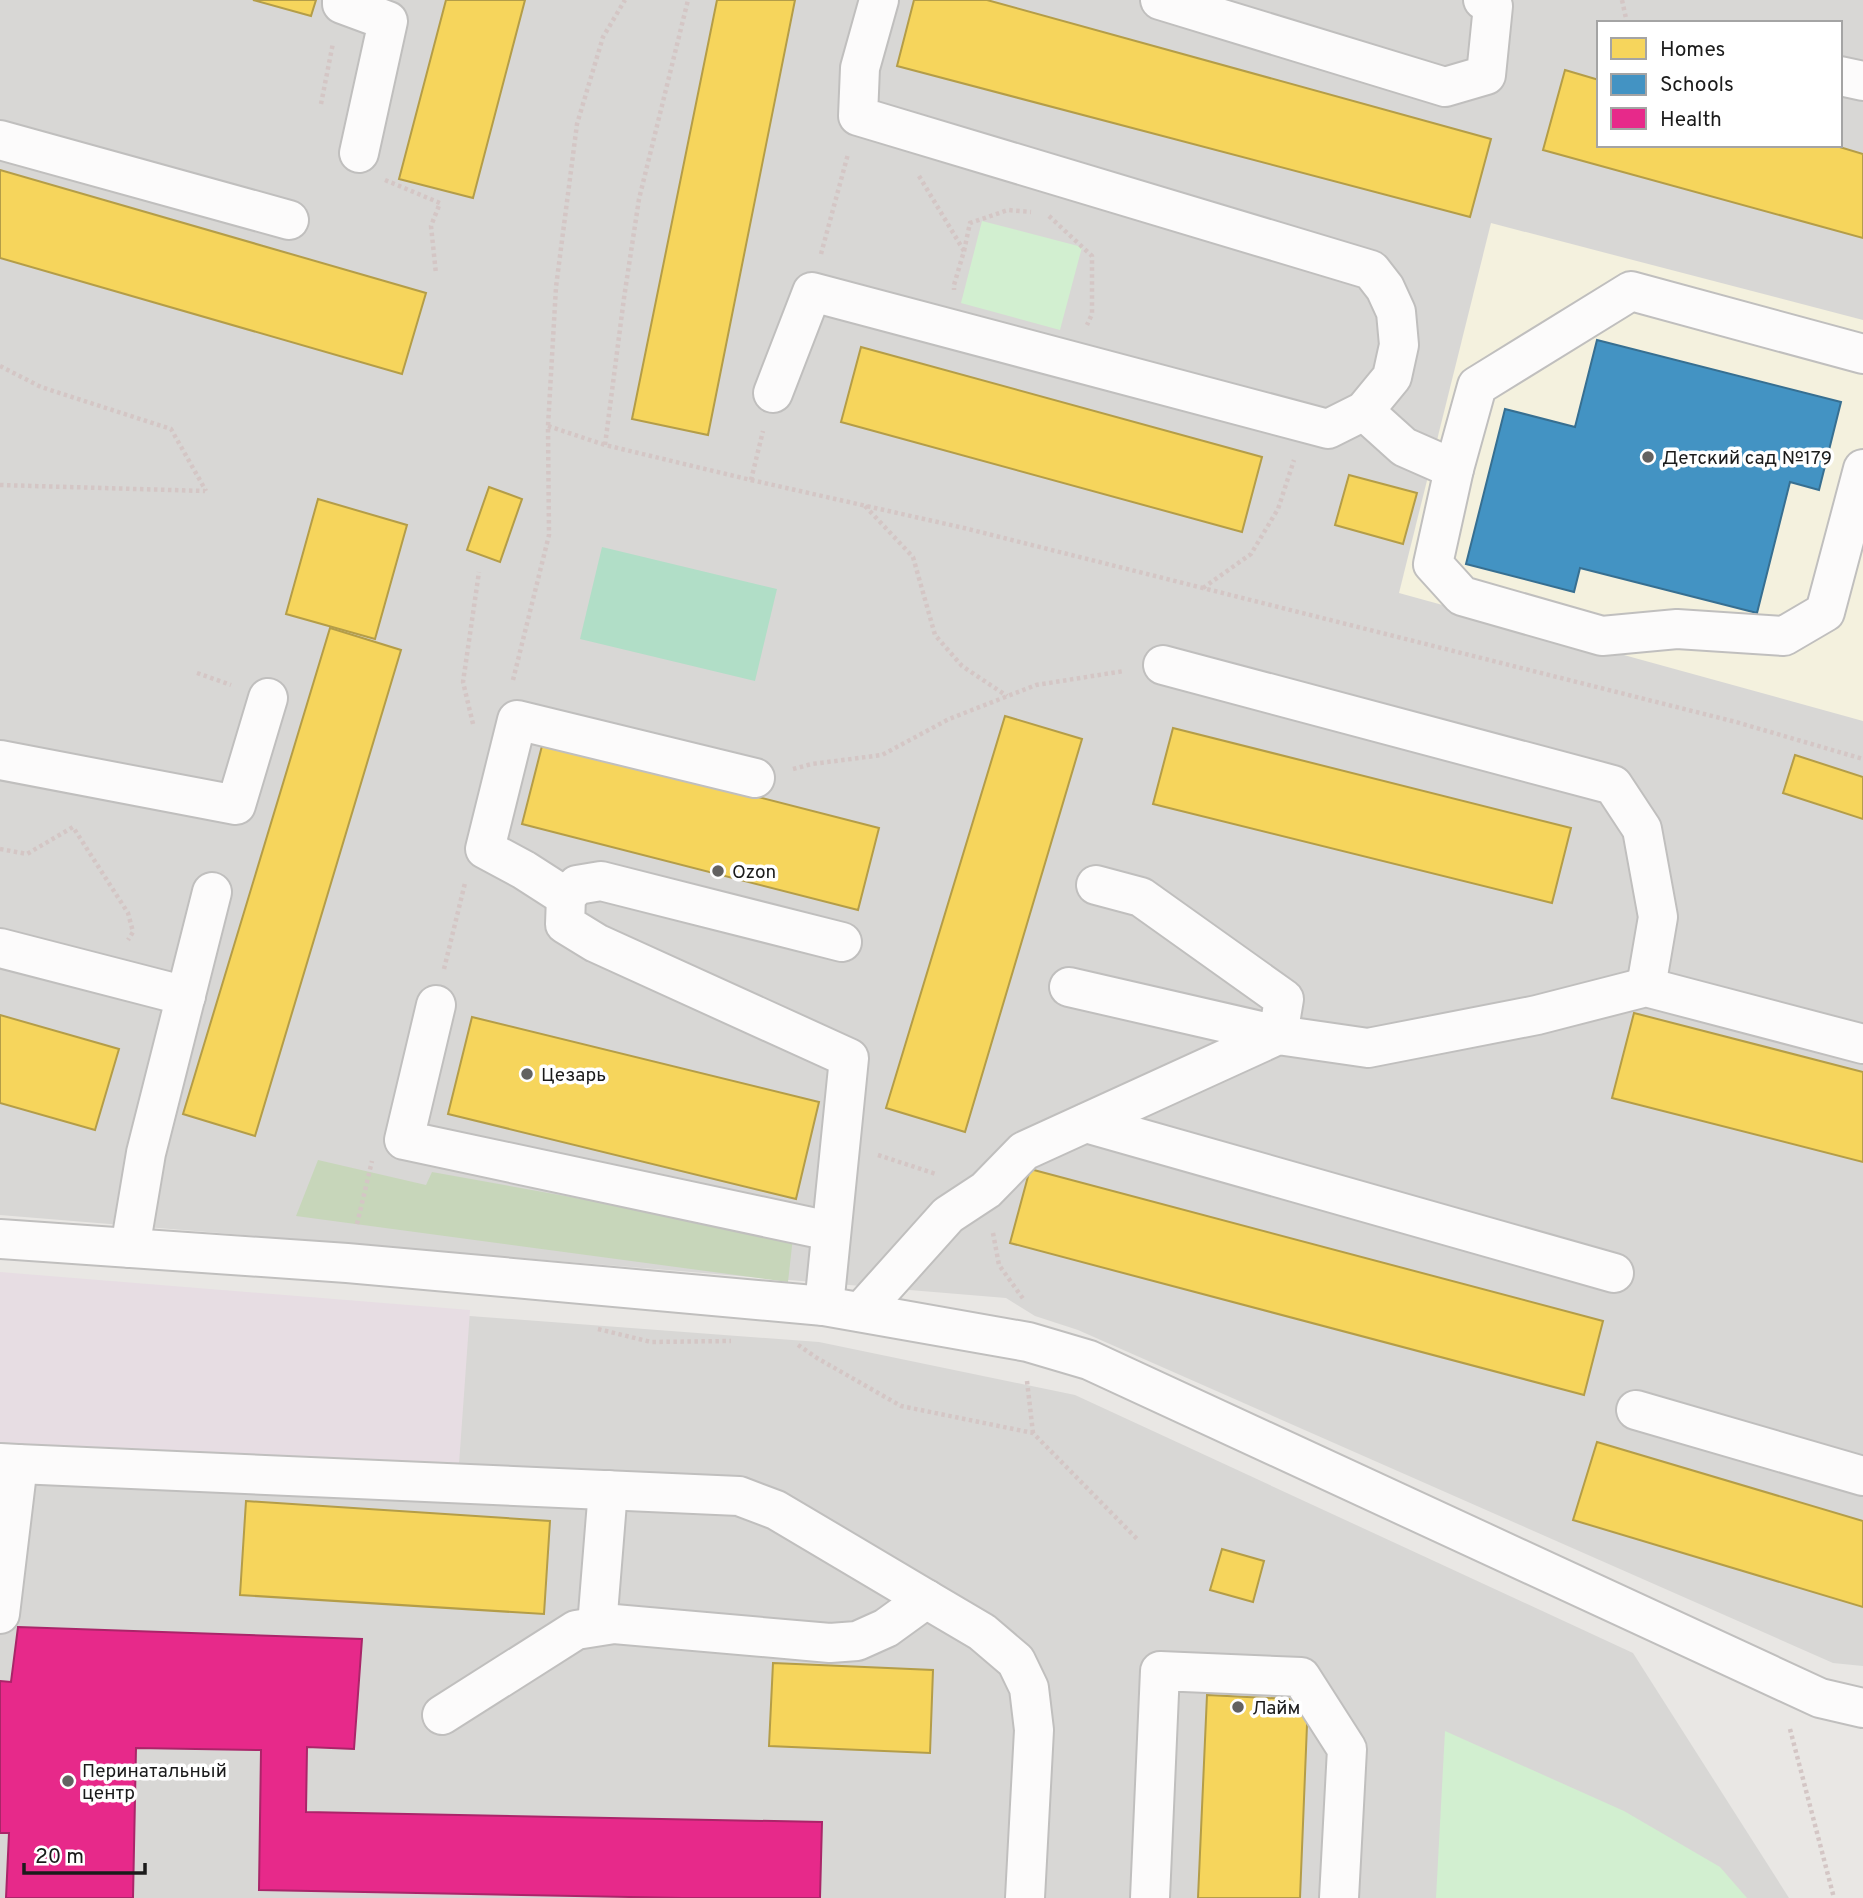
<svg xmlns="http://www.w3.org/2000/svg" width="1863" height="1898" font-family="Overpass,sans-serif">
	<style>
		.residential { fill: #d8d7d5; fill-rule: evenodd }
		.industrial { fill: #e7dde3 }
		.education { fill: #f4f1de }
		.forest { fill: #c7d6ba }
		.park { fill: #d2efd0 }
		.pitch { fill: #b1dec7 }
		.homes { fill: #f6d55c; stroke: #b49d48; stroke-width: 2 }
		.schools { fill: #4393c3; stroke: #376f91; stroke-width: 2 }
		.health { fill: #e7298a; stroke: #aa2569; stroke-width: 2 }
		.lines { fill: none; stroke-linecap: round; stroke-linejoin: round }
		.minor-casing { stroke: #c0bfbe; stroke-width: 42 }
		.path { stroke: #d4c6c5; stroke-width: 4.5; stroke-dasharray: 3.5 3.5; stroke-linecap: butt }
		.minor { stroke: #fcfbfb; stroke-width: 38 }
		.poi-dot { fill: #636261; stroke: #fff; stroke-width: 2.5 }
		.labels { text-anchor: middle; stroke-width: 7; stroke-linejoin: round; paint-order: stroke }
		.poi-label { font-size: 19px; fill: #1b1b1b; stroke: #fff; text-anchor: start }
	</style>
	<rect width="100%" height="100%" fill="#e9e7e4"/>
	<g class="residential">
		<path d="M0,0H1863V1666L1833,1663L1078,1330L1035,1316L1006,1298L0,1215ZM1599,23H1840V145H1599Z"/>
		<polygon points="0,1281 819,1342 1075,1395 1633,1653 1789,1898 0,1898"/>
	</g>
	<polygon class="industrial" points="0,1272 470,1310 458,1478 0,1442"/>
	<polygon class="education" points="1491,223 1863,320 1863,721 1399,593"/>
	<polygon class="forest" points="318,1160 426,1185 432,1172 793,1237 788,1282 296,1216"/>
	<g class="park">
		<polygon points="982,221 1082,247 1060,330 961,303"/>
		<polygon points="1445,1731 1624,1811 1720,1867 1747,1898 1436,1898"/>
	</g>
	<polygon class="pitch" points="602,547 777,589 755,681 580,639"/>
	<g class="homes">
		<polygon points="253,0 316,0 311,16"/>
		<polygon points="446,0 525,0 473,198 399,179"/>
		<polygon points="717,0 795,0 708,435 632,419"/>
		<polygon points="914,0 987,0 1491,139 1470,217 897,66"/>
		<polygon points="1565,70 1599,80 1599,145 1833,145 1863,154 1863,238 1543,150"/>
		<polygon points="0,170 426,293 402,374 0,258"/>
		<polygon points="861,347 1262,457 1242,532 841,422"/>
		<polygon points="1349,475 1417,493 1403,544 1335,525"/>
		<polygon points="489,487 522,499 500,562 467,550"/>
		<polygon points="318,499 407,525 375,639 286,614"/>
		<polygon points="330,628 401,650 255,1136 183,1114"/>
		<polygon points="1005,716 1082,739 965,1132 886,1108"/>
		<polygon points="1173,728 1571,828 1552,903 1153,804"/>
		<polygon points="543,742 879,828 858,910 522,824"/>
		<polygon points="1795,755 1863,777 1863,819 1783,793"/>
		<polygon points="1634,1013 1863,1072 1863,1162 1612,1098"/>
		<polygon points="0,1015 119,1049 95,1130 0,1103"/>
		<polygon points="472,1017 819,1102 796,1199 448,1114"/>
		<polygon points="1030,1169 1603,1321 1584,1395 1010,1243"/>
		<polygon points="1597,1442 1863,1521 1863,1607 1573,1520"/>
		<polygon points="246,1501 550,1521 544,1614 240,1595"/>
		<polygon points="1222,1549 1264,1561 1253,1602 1210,1590"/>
		<polygon points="773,1663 933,1670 930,1753 769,1746"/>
		<polygon points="1207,1695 1308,1700 1300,1898 1198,1898"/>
	</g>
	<polygon class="schools" points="1597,340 1841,402 1819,490 1790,482 1757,613 1580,568 1574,592 1466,564 1505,409 1575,427"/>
	<polygon class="health" points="18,1627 362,1639 354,1749 307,1747 306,1812 822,1822 820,1898 682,1898 259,1890 261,1750 136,1748 133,1898 6,1898 9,1833 0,1833 0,1681 11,1682"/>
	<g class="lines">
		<defs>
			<g id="minor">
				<polyline points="342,0 342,4 388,21 359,153"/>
				<polyline points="1160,0 1445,87 1486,75 1493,6 1483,0"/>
				<polyline points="1840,76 1863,81"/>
				<polyline points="0,140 289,220"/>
				<polyline points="1863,354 1631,291 1477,386 1454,469 1433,564 1462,596 1602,636 1677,629 1784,636 1825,612 1863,469"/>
				<polyline points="773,393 812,292 1328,429 1364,411 1392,377 1399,345 1396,312 1385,288 1371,270 858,116 860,68 879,0"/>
				<polyline points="1364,411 1404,447 1454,469"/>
				<polyline points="1163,665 1613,785 1642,829 1658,917 1646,987"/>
				<polyline points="0,760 236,805 268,698"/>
				<polyline points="566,897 524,870 485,849 517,720 755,778"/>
				<polyline points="0,948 186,996"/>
				<polyline points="1069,987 1278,1035 1284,999 1141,897 1096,885"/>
				<polyline points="436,1005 404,1140 830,1231"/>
				<polyline points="1086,1123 1614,1273"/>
				<polyline points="0,1239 347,1263 824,1306 1028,1342 1089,1360 1820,1698 1863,1708"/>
				<polyline points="130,1248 146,1153 212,892"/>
				<polyline points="824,1306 849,1058 596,943 565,924 566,897 577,885 601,881 842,942"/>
				<polyline points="861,1312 948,1215 986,1190 1024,1151 1278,1035 1368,1048 1537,1015 1646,987 1863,1044"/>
				<polyline points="1636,1410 1863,1476"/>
				<polyline points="0,1463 18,1464 0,1614"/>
				<polyline points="18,1464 739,1496 776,1510 926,1599 982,1632 1016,1661 1029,1688 1034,1730 1025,1898"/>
				<polyline points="597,1626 608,1490"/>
				<polyline points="442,1715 576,1630 614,1624 830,1643 857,1641 886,1628 926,1599"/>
				<polyline points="1150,1898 1160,1671 1301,1677 1347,1749 1339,1898"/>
			</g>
		</defs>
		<use href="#minor" class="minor-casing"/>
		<g class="path">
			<polyline points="1622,0 1627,23"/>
			<polyline points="321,104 333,43"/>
			<polyline points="919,176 964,251 954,285 954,290"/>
			<polyline points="385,180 440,203 431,226 436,274"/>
			<polyline points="1049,216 1092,256 1092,314 1087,325"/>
			<polyline points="964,251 970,223 1008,210 1031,212"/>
			<polyline points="821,254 848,154"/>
			<polyline points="0,366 41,387 171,429 206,491"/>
			<polyline points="548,426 605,445 751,480 763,431"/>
			<polyline points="605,445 624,298 639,199 688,0"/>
			<polyline points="751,480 964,528 1736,722 1863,759"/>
			<polyline points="0,485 205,491"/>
			<polyline points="865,506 913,557 935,635 962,666 1007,696"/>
			<polyline points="1203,588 1251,554 1278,509 1294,460"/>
			<polyline points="197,673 231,685"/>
			<polyline points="513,680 549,535 548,426 556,287 577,124 603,37 625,0"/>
			<polyline points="473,724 463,682 479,572"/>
			<polyline points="793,769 812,764 882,755 949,719 1036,685 1124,671"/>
			<polyline points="0,849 27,854 73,827 128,913 133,932 128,940"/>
			<polyline points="444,969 465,883"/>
			<polyline points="878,1155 936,1174"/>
			<polyline points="357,1224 372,1161"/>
			<polyline points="993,1233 999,1265 1024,1300"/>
			<polyline points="598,1329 651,1342 731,1341"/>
			<polyline points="798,1345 817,1358 901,1406 1033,1433 1138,1540"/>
			<polyline points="1027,1381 1033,1433"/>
			<polyline points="1790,1729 1834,1898"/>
		</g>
		<use href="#minor" class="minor"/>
	</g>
	<g class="poi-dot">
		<circle cx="1648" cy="457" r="7"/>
		<circle cx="718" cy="871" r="7"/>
		<circle cx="527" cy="1074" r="7"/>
		<circle cx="1238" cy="1707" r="7"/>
		<circle cx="68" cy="1781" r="7"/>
	</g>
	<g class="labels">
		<g class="poi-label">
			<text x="1662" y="464">Детский сад №179</text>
			<text x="732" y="878">Ozon</text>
			<text x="541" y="1081">Цезарь</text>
			<text x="1252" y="1714">Лайм</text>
			<text x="82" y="1777">Перинатальный<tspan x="82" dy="22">центр</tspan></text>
		</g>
	</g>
	<rect x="1597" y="21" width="245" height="126" fill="#ffffff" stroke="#a4a4a4" stroke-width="2"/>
	<rect x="1611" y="38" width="35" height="21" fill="#f6d55c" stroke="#a4a4a4" stroke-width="2"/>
	<text x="1660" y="56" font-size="21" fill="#1b1b1b">Homes</text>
	<rect x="1611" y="74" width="35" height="21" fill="#4393c3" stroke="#a4a4a4" stroke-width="2"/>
	<text x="1660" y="91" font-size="21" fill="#1b1b1b">Schools</text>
	<rect x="1611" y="108" width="35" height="21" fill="#e7298a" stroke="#a4a4a4" stroke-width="2"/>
	<text x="1660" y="126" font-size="21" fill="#1b1b1b">Health</text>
	<path d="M24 1863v10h121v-10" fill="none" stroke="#1b1b1b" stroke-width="3.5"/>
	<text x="35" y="1863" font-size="21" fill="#1b1b1b" stroke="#ffffff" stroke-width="5" paint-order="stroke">20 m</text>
</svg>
